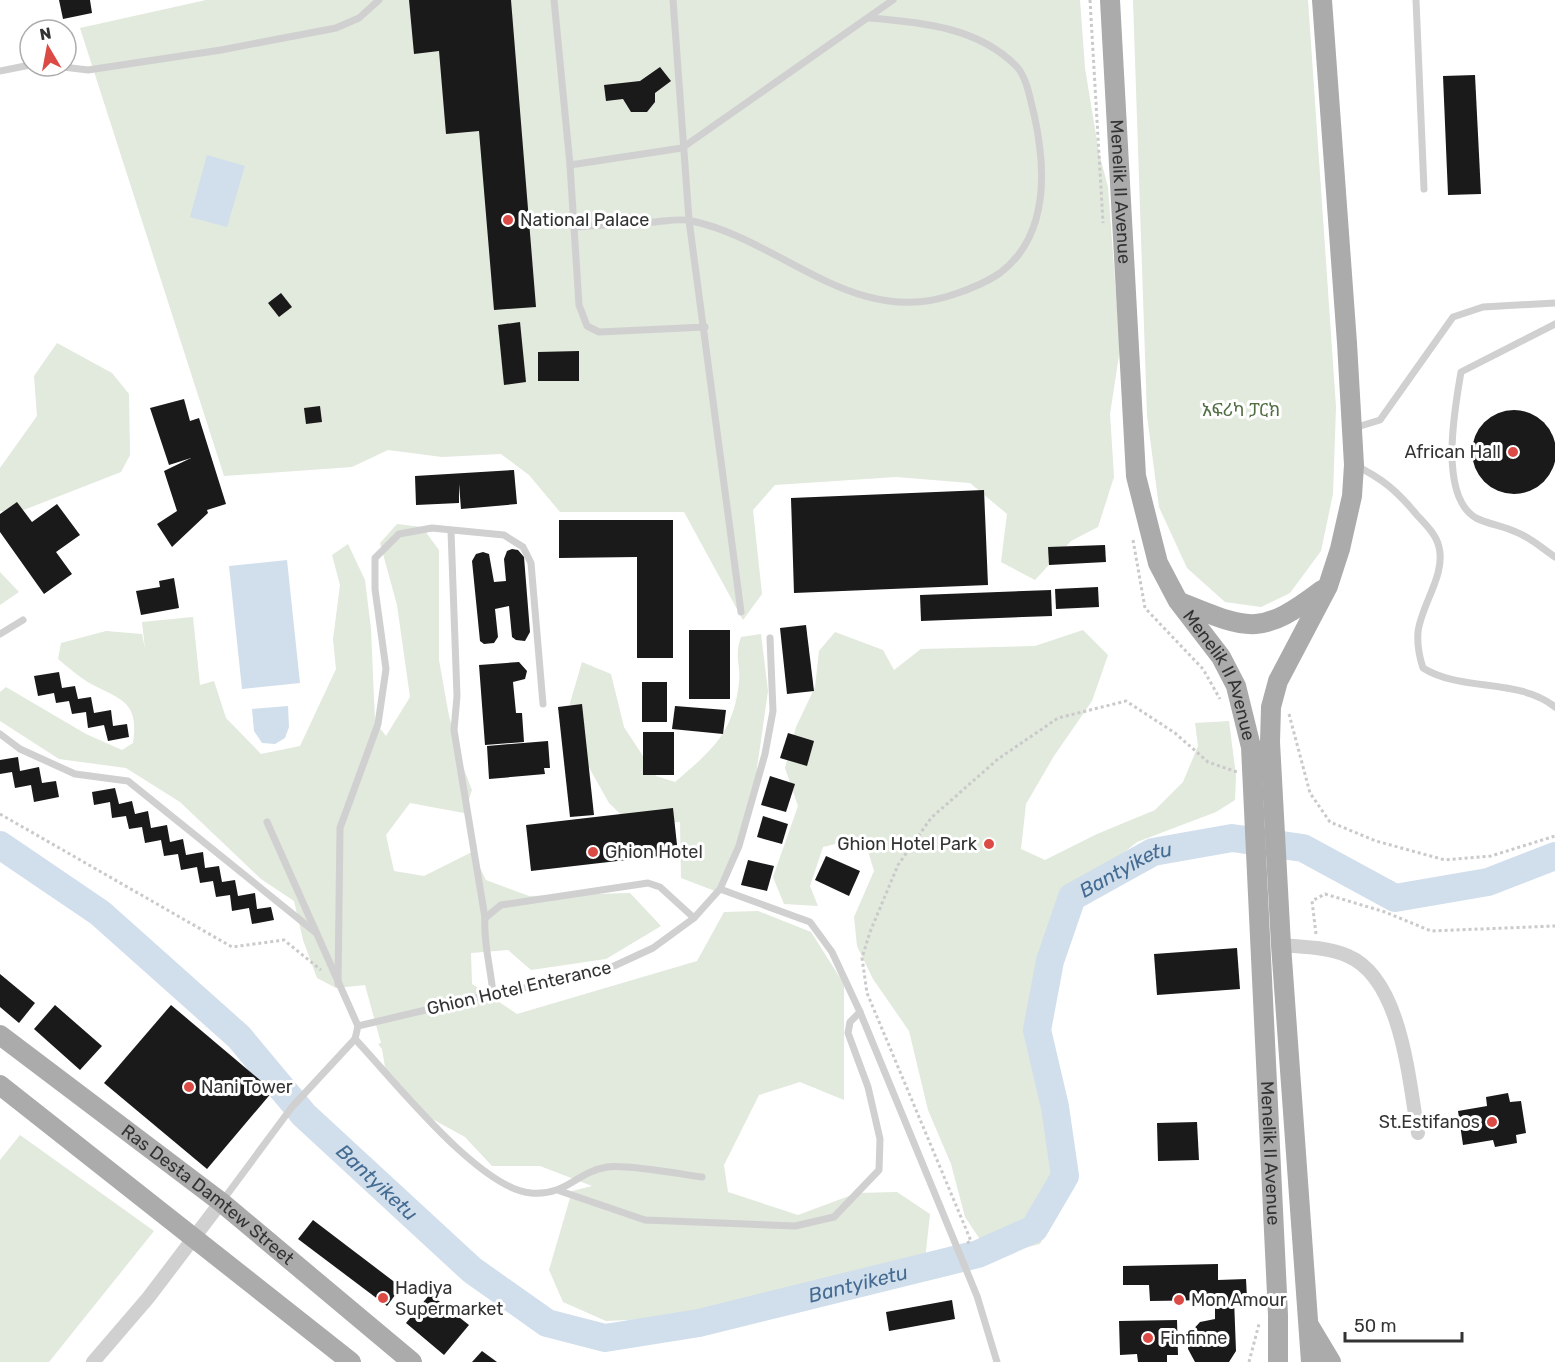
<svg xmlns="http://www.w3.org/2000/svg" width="1555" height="1362" font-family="Rubik,'Noto Sans Ethiopic',sans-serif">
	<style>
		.green { fill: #e2e9dd }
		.water { fill: #d1deec }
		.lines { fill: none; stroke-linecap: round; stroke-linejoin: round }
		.river { stroke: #d1deec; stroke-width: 28 }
		.building { fill: #1a1a1a }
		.path { stroke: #cacaca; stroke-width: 3; stroke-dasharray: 3 3; stroke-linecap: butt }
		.service { stroke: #d0d0d0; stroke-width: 7 }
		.minor { stroke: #d0d0d0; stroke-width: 14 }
		.primary { stroke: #ababab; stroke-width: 20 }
		.poi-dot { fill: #db4a44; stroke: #fff; stroke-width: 2 }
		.labels { text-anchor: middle; stroke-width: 6; stroke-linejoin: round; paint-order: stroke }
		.street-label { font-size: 18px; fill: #333; stroke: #fff }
		.poi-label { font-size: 18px; fill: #333; stroke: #fff; text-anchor: start }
		.park-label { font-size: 18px; fill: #516d42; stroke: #fff }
		.water-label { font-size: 20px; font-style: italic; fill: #446b91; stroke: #fff }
	</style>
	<rect width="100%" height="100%" fill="#fff"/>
	<g class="green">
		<polygon points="206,0 1080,0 1085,68 1099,153 1108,187 1120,349 1110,414 1114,477 1098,527 1071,541 1035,580 1001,562 1007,514 970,483 896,477 775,485 753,510 762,594 743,620 684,512 560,512 529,475 501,454 442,457 388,450 352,467 224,476 80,28"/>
		<polygon points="1133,0 1308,0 1336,407 1333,494 1321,551 1290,593 1261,607 1225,602 1187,568 1159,507 1147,415"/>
		<polygon points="57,343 112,373 129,394 130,455 121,472 16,513 0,511 0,468 37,416 34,376"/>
		<path d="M397,524L422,527L439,550V660L449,716L462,764L472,790L464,813L410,803L386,835L394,871L424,876L472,852L486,880L529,896L630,893L661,926L606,959L531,970L508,950L471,953L472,984L517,1014L697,961L724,912L758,911L811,932L844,984V1100L800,1082L759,1095L724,1165L728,1192L798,1215L857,1193L897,1192L930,1214L925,1260L877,1273L809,1300L672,1318L606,1321L563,1302L549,1270L572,1191L592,1186L540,1166H492L465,1137L414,1109L386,1073L382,1049L378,1044L381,1043L365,985L336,988L317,978L303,940L294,901L261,879L180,802L126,768L59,759L0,721V692L6,687L86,734L122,750L133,743C139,703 123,700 93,685C80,678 69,668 58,659L61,643L106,631L142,634L145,649L142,622L193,617L200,685L214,681L226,718L261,754L300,746L336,669L333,639L340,585L332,555L348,544L365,580L371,629L375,722L386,736L410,697L397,605L380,543Z"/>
		<polygon points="0,572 19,592 0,605"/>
		<polygon points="1083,630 1108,655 1092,701 1054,756 1026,804 1021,849 1045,860 1097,834 1155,810 1183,782 1198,746 1195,723 1229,721 1236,776 1235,800 1216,812 1137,842 1087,883 1053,934 1044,1002 1055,1062 1060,1117 1057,1214 1040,1244 991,1256 965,1217 951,1164 928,1110 909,1031 873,979 857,946 854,917 874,871 864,837 823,847 810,886 818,906 784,904 773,877 798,806 785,768 796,727 815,687 819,651 835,632 883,650 894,670 921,649 1035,646"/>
		<path d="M761,634L768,691L753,796L737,844L715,891L681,878L680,822L634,827L609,803L582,755L570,703L582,662L611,674L624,727L656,776L675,782C712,750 733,734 739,683C741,665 734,656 741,637Z"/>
		<polygon points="20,1135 154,1231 49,1362 0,1362 0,1160"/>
	</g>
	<g class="water">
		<polygon points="207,155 245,166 227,227 190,217"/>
		<polygon points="287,560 300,683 242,689 229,566"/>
		<polygon points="288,706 289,727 285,738 275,744 262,743 254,731 252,709"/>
	</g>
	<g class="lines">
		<path class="river" id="s1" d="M0,845L100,913L239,1037L304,1115L472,1270L547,1323L605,1338L699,1323L978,1254L1034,1229L1065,1176L1055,1107L1037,1030L1050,961L1072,897L1153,852L1232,838L1303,848L1395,898L1488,882L1555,856"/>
	</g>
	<g class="building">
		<polygon points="59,0 90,0 92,13 63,19"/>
		<polygon points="409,0 511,0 536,307 494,310 479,131 446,134 439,51 414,54"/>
		<polygon points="660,67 671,81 655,93 655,102 647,112 631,112 623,99 606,101 604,85 640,81"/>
		<polygon points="1475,75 1481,194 1448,195 1443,76"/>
		<polygon points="281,293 292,307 279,317 268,303"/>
		<polygon points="520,322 526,382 504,385 498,325"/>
		<polygon points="579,351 579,381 538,381 538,352"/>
		<polygon points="184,399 190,421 199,418 226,504 207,510 208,513 172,547 157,524 177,511 164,471 191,458 169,465 150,408"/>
		<polygon points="320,406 322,422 306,424 304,408"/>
		<circle cx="1514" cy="452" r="42"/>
		<polygon points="514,470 517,504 461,509 459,484 459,503 416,505 415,476"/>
		<polygon points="984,490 988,585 794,593 791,498"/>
		<polygon points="17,502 32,522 57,504 80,535 56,552 72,574 44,594 0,532 0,514"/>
		<polygon points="559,520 673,520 673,658 637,658 637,557 559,558"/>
		<polygon points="1105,545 1106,562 1049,565 1048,547"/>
		<polygon points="512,549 518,550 524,557 530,632 525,641 516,640 512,637 509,606 495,609 498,637 494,643 484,644 480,641 472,561 476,554 483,552 489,554 494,582 506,581 504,559 507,551"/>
		<polygon points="174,578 179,608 141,615 136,591 160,587 159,581"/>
		<polygon points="1098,587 1099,607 1056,609 1055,589"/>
		<polygon points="1051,590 1052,616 921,621 920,595"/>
		<polygon points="806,625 814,691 787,694 780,628"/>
		<rect x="689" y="630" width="41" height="69"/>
		<polygon points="519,662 527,671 525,679 513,682 516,713 522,713 524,742 485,745 479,665"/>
		<polygon points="59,672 62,688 75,686 78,699 91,697 94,713 111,710 113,726 127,724 129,737 108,741 104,725 88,728 86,712 72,714 69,701 56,703 54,693 38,696 34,676"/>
		<rect x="642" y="682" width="25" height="40"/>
		<polygon points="582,704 594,815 570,817 558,707"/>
		<polygon points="675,706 726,710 723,734 672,729"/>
		<rect x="643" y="732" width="31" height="43"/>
		<polygon points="788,733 814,741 807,766 780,758"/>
		<polygon points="548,741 550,768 544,768 545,774 489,779 487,746"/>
		<polygon points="18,757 20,771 39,767 42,783 56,781 59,797 34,802 31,785 15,788 12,772 0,774 0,760"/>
		<polygon points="770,776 795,784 786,812 761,805"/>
		<polygon points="115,788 119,804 132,801 135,814 148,811 151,828 167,825 170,842 183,839 186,855 203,852 205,868 219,866 222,882 235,880 238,896 255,893 257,909 271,907 274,920 252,924 249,908 232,911 230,895 216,897 213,881 200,883 197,867 181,870 178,854 164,856 161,840 145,843 142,827 129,829 126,816 112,818 110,802 94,805 92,792"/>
		<polygon points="673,808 678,854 531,871 526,825"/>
		<polygon points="763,816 788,824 782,844 757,837"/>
		<polygon points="826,856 860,871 849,896 815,880"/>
		<polygon points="748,860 774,866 767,891 741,885"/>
		<polygon points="1237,948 1240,989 1157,995 1154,954"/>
		<polygon points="0,974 35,1003 19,1023 0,1007"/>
		<polygon points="55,1005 102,1046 80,1070 34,1029"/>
		<polygon points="171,1005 273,1091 207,1169 104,1083"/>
		<polygon points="1508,1093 1510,1102 1521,1101 1526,1133 1516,1135 1517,1143 1495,1147 1493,1140 1463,1145 1458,1111 1487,1106 1486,1097"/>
		<polygon points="1197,1122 1199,1160 1158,1161 1157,1123"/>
		<polygon points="313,1220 401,1287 387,1306 298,1239"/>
		<polygon points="1218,1264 1218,1280 1246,1279 1247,1298 1234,1299 1236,1351 1229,1362 1195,1362 1188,1349 1189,1334 1200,1322 1215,1319 1215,1300 1150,1301 1149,1285 1123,1285 1123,1266"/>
		<polygon points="430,1294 469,1325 444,1355 406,1323"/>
		<polygon points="952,1300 955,1319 889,1331 886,1312"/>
		<polygon points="1177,1320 1178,1355 1167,1355 1167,1362 1138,1362 1137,1354 1120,1355 1119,1321"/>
		<polygon points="482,1351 497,1362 472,1362"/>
	</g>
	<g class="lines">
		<g class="path">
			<polyline points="1090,0 1103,223"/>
			<polyline points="1133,540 1145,608 1203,669 1220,699"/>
			<polyline points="1289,714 1310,793 1330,822 1376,841 1445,860 1491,856 1555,836"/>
			<polyline points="0,814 232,947 284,940 321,970"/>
			<polyline points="1316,934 1312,901 1325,894 1385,912 1431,931 1555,926"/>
			<polyline points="967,1243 971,1241 867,993 862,958 870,932 898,865 931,818 998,759 1058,718 1126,701 1175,733 1208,762 1237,772"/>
			<polyline points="1249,1362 1259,1324"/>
		</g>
		<g class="service">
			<polyline points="554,0 570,165 579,305 587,326 599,332 705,327"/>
			<polyline points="673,0 689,220 741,612"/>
			<polyline points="1416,0 1424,189"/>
			<polyline points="55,66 88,70 221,50 336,28 359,18 379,0"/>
			<polyline points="0,71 30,65"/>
			<polyline points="570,165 682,148 893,0"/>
			<path d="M574,227C601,225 628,224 655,222C667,221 681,218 692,221C782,240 855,330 955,294C970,289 987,282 1000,273C1050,235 1046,168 1034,114C1030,99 1027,78 1017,67C979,27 920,22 869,18"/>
			<path d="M1555,324L1461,372C1455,407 1438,496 1476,518C1488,524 1503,526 1516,532C1530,537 1543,549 1555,557"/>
			<polyline points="1354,428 1380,420 1453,317 1483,307 1555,303"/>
			<path d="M1356,466C1382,478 1398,492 1416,514C1425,524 1436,534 1439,547C1446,575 1421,605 1418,632C1417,644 1419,656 1423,668C1461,692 1520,678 1555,707"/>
			<polyline points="451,531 457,696 454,730 485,918"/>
			<polyline points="0,634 23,620"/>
			<polyline points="0,734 20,749 75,774 128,781 315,932"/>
			<polyline points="267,822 358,1026"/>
			<polyline points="720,889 810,922 832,952 860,1012 977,1296 997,1362"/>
			<polyline points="338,984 340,828 378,724 386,669 375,589 375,558 399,534 432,528 504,535 523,547 531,563 543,704"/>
			<path d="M493,994C491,969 483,942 485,918L501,905L648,883L660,887L694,918"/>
			<path d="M355,1039C392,1078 479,1189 531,1193C567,1196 576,1172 607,1167C626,1164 680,1174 702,1177"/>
			<polyline points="560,1191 645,1220 795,1226 834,1217 879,1170 880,1139 868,1087 848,1033 850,1022 860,1012"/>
			<polyline points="223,1200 292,1107 355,1039 358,1026 493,994 564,980 614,966 653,948 694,918 720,889 739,846 765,754 773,711 770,638"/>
		</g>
		<g class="minor">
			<path d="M1281,945C1303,947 1328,947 1348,956C1402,979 1409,1082 1418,1133"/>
			<polyline points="93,1362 148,1298 221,1202"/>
		</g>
		<g class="primary">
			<path id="s2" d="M1110,0L1136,476L1158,563L1178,601L1221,657L1236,686L1251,747L1278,1315V1362"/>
			<path d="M1180,602C1249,630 1260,637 1322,590"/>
			<path id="s3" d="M0,1035L221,1202L412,1362"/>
			<polyline points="0,1085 351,1362"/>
			<polyline points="1310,1327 1331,1362"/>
			<polyline points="1311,1362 1281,945 1270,742 1271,707 1278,681 1328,586 1340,549 1352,496 1354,465 1347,343 1322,0"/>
		</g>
	</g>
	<g class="poi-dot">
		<circle cx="508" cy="220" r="6"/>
		<circle cx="1513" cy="452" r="6"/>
		<circle cx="989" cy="844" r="6"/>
		<circle cx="593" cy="852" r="6"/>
		<circle cx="189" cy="1087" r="6"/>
		<circle cx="1492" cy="1122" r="6"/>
		<circle cx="383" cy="1298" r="6"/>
		<circle cx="1179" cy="1300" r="6"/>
		<circle cx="1148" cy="1338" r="6"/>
	</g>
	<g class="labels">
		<g class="street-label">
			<text dy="6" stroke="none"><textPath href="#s2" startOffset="192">Menelik II Avenue</textPath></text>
			<text dy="6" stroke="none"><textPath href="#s2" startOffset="696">Menelik II Avenue</textPath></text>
			<text transform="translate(519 988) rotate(-13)" y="6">Ghion Hotel Enterance</text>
			<text dy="6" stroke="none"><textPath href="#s2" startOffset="1182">Menelik II Avenue</textPath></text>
			<text dy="6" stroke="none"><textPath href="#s3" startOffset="262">Ras Desta Damtew Street</textPath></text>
		</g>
		<g class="poi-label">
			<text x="520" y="226">National Palace</text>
			<text x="1501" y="458" text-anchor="end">African Hall</text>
			<text x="977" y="850" text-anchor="end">Ghion Hotel Park</text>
			<text x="605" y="858">Ghion Hotel</text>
			<text x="201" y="1093">Nani Tower</text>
			<text x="1480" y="1128" text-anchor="end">St.Estifanos</text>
			<text x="395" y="1294">Hadiya<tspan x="395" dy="21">Supermarket</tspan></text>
			<text x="1191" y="1306">Mon Amour</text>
			<text x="1160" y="1344">Finfinne</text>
		</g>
		<g class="park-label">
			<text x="1241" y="416">አፍሪካ ፓርክ</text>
		</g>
		<g class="water-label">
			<text dy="7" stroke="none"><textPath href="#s1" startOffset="1642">Bantyiketu</textPath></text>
			<text dy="7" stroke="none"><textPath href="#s1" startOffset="508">Bantyiketu</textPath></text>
			<text dy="7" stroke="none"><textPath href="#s1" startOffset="1048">Bantyiketu</textPath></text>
		</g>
	</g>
	<g transform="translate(48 48) rotate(350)"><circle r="28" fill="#ffffff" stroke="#adadad" stroke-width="1.5"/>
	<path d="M0-4.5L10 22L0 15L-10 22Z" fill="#db4a44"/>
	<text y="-9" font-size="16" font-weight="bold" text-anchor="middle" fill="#333333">N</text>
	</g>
	<path d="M1345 1332v9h117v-9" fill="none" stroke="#333333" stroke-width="3"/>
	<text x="1354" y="1332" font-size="18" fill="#333333" stroke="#ffffff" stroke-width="4.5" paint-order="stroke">50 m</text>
</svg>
